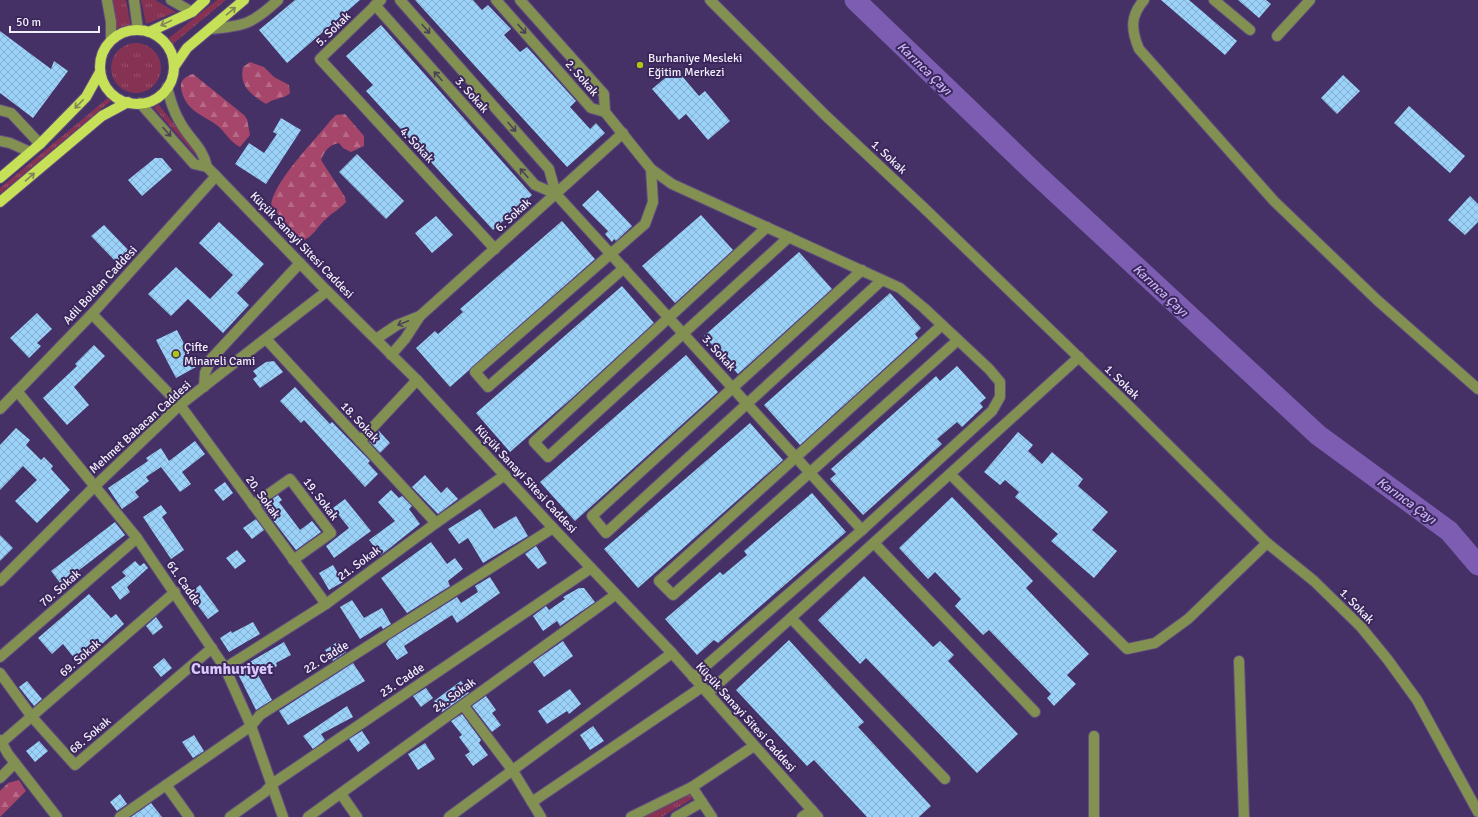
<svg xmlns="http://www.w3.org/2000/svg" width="1478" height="817" font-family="Signika,sans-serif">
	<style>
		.grass { fill: url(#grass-tufts) }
		.forest { fill: url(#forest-firs) }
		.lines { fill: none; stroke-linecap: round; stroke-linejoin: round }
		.river { stroke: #7c5db2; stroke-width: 21 }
		.building { fill: url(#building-cross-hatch) }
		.minor-casing { stroke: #614f7e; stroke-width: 12 }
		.major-casing { stroke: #614f7e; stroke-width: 12 }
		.minor { stroke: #829052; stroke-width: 10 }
		.major { stroke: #c6e057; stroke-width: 10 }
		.oneway { stroke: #808459 }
		.oneway2 { stroke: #4d4159 }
		.poi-dot { fill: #acc613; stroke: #3b275b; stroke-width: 1.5 }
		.labels { text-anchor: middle; stroke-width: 4; stroke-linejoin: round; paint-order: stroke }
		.street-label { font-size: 12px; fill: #f1eefb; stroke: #3b275b }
		.poi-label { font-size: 12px; fill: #f1eefb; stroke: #3b275b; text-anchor: start }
		.water-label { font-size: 13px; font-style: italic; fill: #c9b3f7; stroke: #3b275b }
		.district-label { font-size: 16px; font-weight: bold; fill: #d8c8fb; stroke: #3b275b }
	</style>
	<defs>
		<pattern id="grass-tufts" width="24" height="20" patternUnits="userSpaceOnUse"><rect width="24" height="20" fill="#863353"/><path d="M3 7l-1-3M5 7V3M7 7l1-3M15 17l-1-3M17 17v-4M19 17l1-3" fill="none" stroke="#98516d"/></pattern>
		<pattern id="forest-firs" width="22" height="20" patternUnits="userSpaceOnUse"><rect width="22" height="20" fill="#a6466a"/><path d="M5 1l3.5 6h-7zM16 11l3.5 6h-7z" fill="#b76a88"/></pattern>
		<pattern id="building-cross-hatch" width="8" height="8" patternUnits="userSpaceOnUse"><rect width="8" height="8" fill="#9ad2f9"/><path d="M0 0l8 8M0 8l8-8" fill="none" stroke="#86afce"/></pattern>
	</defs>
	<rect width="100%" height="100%" fill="#453166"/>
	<g class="grass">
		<polygon points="113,0 126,0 131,27 116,30"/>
		<polygon points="141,0 155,0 176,12 146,24"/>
		<polygon points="217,0 226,0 173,44 169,38"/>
		<circle cx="136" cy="68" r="25"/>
		<polygon points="109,97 112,100 0,194 0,188"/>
		<polygon points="158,104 202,158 200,160 154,108"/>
		<polygon points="691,794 692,799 662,817 644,817"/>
	</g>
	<g class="forest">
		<path d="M250,62L264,67L274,77L289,85L290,93C284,99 274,98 266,104C251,94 239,87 243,67Z"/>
		<path d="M193,74L244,115L247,119L250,135L240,147C230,142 226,133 218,126C202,114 185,111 181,88C180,80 186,76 193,74Z"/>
		<path d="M345,114L364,136V146L351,152L343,148L339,143C328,145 325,151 321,160L345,197L346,202C340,209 333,212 327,218C316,227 314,238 299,242L291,229L271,206C272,183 316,139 331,120L336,115Z"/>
		<polygon points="19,780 26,791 0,817 0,791 8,783"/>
	</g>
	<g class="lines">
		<polyline class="river" points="855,0 1035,173 1318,435 1449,531 1478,565"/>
	</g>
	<g class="building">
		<polygon points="295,0 360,0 287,63 259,30"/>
		<polygon points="415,0 473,0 482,10 488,5 511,29 504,35 520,52 527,47 576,101 570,107 590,129 596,123 605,133 567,167"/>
		<polygon points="1161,0 1189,0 1237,41 1225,55"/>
		<polygon points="1238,0 1266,0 1271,4 1259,18"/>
		<polygon points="381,25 532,195 493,230 366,91 373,85 346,56"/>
		<polygon points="0,31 51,69 54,61 68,71 33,118 0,93"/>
		<polygon points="676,69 699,96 705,91 730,121 708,140 686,114 679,120 652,89"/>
		<polygon points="1343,75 1360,91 1337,114 1321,98"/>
		<polygon points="1409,106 1465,156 1450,173 1394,123"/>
		<polygon points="281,118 301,130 266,184 235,164 249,143 264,153 277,134 273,132"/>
		<polygon points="357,154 404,201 386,219 339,172"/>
		<polygon points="155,158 162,158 172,170 142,196 128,180"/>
		<polygon points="598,190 632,226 616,241 614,239 612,242 605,234 608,231 582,205"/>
		<polygon points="1470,196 1478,204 1478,222 1465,235 1448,220"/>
		<polygon points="701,215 733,250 675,303 642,266"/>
		<polygon points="436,216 453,235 432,253 415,233"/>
		<polygon points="562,221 595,259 450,387 416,348 435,331 438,334 463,312 460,309"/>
		<polygon points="219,222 264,264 237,293 249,305 223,333 188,299 171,316 148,294 176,267 210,299 233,275 199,243"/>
		<polygon points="104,225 133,255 121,267 91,236"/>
		<polygon points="799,252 832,289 738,374 704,336"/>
		<polygon points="622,286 654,323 572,398 510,452 476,413"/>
		<polygon points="890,293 921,328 915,334 918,338 800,445 764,405"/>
		<polygon points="37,313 52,329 37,343 41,346 29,358 10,338"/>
		<polygon points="177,330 196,367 176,378 156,340"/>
		<polygon points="94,345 105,356 74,387 89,405 67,425 43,398 77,366 75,364"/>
		<polygon points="686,355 718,392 575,521 540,482"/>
		<polygon points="274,361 283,372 260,388 253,379 257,376 253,371 266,362"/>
		<polygon points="957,366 986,398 980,403 983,407 962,427 957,422 937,439 942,444 863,515 830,479 836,474 831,469 936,376 940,381"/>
		<polygon points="295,387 330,424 332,422 370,461 368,463 378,474 365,487 304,420 301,423 280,401"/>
		<polygon points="750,423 783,460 638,588 604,549"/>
		<polygon points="16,428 30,440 26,445 41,460 44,457 53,466 51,469 70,490 37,523 15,501 37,480 23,466 0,490 0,445"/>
		<polygon points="379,431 390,443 380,453 369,441"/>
		<polygon points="1018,432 1033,445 1028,451 1042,464 1052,452 1083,479 1078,486 1108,512 1092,530 1117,551 1094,578 1051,541 1058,534 1015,497 1019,492 1005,480 1000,485 984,472"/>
		<polygon points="195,441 205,454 182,472 191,484 180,492 161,467 146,477 149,481 135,492 139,497 122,509 108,488 148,461 146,458 161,448 169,461"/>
		<polygon points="425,475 441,493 447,487 458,499 438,514 412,487"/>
		<polygon points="225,482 233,493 223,501 214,490"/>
		<polygon points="391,490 399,498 402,496 412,506 409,509 420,524 381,555 369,540 395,521 378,502"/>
		<polygon points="812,493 846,532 718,643 714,640 697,655 665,619 720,572 723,575 747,555 744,551"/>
		<polygon points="278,495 282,500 279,502 300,530 312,521 321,532 296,550 262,506"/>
		<polygon points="952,497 1033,581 1026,588 1089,654 1067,675 1076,684 1054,706 1047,698 1051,694 989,630 983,635 955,606 961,599 935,572 928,579 899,548"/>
		<polygon points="345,499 371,531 334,558 326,546 349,528 333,508"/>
		<polygon points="161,505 167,513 162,517 184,550 171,559 143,517"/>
		<polygon points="480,509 494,529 516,516 528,536 483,563 468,538 459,544 448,529"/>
		<polygon points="256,519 264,530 252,539 243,528"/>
		<polygon points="115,522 125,535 61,584 51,571"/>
		<polygon points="0,535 13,548 0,561"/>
		<polygon points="431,542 447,564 455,558 463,569 448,581 450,586 407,613 381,578"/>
		<polygon points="536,546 547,563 538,569 525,554"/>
		<polygon points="237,550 246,561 235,569 226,558"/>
		<polygon points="135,561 140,566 144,563 148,568 127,587 130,592 120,600 111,587 126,576 122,572"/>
		<polygon points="333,565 343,582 329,590 319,573"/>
		<polygon points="864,576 933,647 940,641 954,655 948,661 1018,734 977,773 866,658 860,664 818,620"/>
		<polygon points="490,577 500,593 457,623 452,615 404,646 408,653 397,660 386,644 389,640 457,597 461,603 478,592 475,586"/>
		<polygon points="200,585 219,611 208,619 189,594"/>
		<polygon points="579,588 584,588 595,602 560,626 557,621 543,631 533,616 546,606 549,610 565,599 563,597"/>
		<polygon points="89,594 111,618 116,614 124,624 92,653 88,648 75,659 63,644 52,654 38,638"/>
		<polygon points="352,600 364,618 382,608 391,624 383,629 381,626 360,639 340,607"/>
		<polygon points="156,617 163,627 153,635 146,626"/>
		<polygon points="253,622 260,634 229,652 220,638 231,631 232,633"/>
		<polygon points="789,640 864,722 858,727 931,806 919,817 867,817 814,760 807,766 736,690"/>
		<polygon points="339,641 346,652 333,661 325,650"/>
		<polygon points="563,641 573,656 544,677 533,662"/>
		<polygon points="284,642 291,655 276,663 277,666 258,675 272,700 256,710 236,670"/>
		<polygon points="164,658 172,668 161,677 153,667"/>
		<polygon points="353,663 365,681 288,725 279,711"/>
		<polygon points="27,681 42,699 34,706 19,687"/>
		<polygon points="461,681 469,693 442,712 434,701"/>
		<polygon points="426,688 433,698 421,707 413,696"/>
		<polygon points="570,689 581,704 569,714 567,711 547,724 538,711"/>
		<polygon points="486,696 496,710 492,713 501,725 492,732 472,706"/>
		<polygon points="347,706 353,717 321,734 325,740 313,749 303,736"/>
		<polygon points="462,714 481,740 479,743 488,755 473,766 465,755 470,752 459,737 462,735 451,721"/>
		<polygon points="593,726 604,741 590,750 580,735"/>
		<polygon points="362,731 370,743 358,752 349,739"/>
		<polygon points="194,735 204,751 193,758 182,742"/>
		<polygon points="39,741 48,751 35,762 26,751"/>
		<polygon points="425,743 435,759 418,770 408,754"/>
		<polygon points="120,794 127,804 117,811 110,802"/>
		<polygon points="151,803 162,817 131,817"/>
	</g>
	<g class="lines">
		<defs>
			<g id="minor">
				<polyline points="107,0 111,22 111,40"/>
				<polyline points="134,0 138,30"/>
				<polyline points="171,0 192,12"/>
				<polyline points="381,0 320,59 495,249"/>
				<polyline points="400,0 549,169 556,194"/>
				<polyline points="496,0 591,108 605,112"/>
				<polyline points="520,0 604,94 605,112"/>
				<polyline points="710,0 825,115 923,207 1125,402 1267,543 1314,581 1361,627 1388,660 1417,700 1478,812"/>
				<path d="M1144,0C1130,16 1131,30 1139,49L1274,201L1377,300L1478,389"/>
				<polyline points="1214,0 1250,30"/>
				<polyline points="375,5 535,185 556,194 862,530"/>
				<path d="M210,29C245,26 252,24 278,0"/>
				<polyline points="1277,36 1310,0"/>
				<path d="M167,87C170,99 173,111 180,122C189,139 203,147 207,167"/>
				<polyline points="140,103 194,164 207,167 216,176 322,286 417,380 553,528 672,653 818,817"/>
				<polyline points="0,110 11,113 40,144"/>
				<polyline points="605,112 651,169 672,184 900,288 924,308 989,369 1000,382 1000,397 992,411 862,530 693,677"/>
				<polyline points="0,141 10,143 30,152"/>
				<polyline points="767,227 534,442 548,457 789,237"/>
				<polyline points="624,268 488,387 475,372 645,224 653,202 651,169"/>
				<polyline points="862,270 592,516 606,533 882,280"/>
				<polyline points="92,314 180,405 326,604"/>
				<polyline points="420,316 623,133"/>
				<polyline points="942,325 659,581 673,595 958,340"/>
				<polyline points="266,339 436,523"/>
				<polyline points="376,339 397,325 420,316 405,339 391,355"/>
				<polyline points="204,387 205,373 211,359 300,263"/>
				<polyline points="17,391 137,538 225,668 251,726 283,817"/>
				<polyline points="0,409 92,314 216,176"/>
				<polyline points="360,441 417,380"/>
				<polyline points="950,474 1127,649 1155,643 1188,619 1267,543"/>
				<polyline points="253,505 290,479 331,533 293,560"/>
				<polyline points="874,543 1035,712"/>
				<polyline points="0,581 94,487 180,405 327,291"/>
				<polyline points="791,618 945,779"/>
				<polyline points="0,657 137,538"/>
				<polyline points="1239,661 1244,817"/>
				<polyline points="225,668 326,604 436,523 505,475"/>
				<polyline points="0,673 32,717 75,765 212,648"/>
				<polyline points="708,693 1079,357"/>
				<polyline points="463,705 513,771 541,817"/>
				<polyline points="1094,736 1094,817"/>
				<polyline points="0,740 8,754 57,817"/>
				<polyline points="1,743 175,592"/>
				<polyline points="0,778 15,763"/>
				<polyline points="166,785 189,817"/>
				<polyline points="692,787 712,817"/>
				<polyline points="341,794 357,817"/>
				<polyline points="532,802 702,687"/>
				<polyline points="120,817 251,726 260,715 553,528"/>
				<polyline points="230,817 265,792 272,784 591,568"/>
				<polyline points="308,817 615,595"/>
				<polyline points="449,817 672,653"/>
				<polyline points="631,817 692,787 754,746"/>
				<polyline points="676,817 702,802"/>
				<polyline points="802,817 812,810"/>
			</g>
			<g id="major">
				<circle cx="137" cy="67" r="37"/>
				<polyline points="149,32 192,12 205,0"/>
				<polyline points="174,67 187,48 244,0"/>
				<polyline points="0,178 40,144 86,97 100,72"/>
				<polyline points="0,202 102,116 128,102"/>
			</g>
		</defs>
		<use href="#minor" class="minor-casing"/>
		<use href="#major" class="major-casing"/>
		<use href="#minor" class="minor"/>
		<use href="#major" class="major"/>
	</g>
	<defs><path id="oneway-shaft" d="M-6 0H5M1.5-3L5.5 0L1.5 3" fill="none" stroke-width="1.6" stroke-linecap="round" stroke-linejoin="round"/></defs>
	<g class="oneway">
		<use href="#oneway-shaft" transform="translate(231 11) rotate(-40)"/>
		<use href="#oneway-shaft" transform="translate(166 23) rotate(154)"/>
		<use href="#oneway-shaft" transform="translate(79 104) rotate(135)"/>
		<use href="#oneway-shaft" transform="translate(30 177) rotate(-41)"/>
	</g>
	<g class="oneway2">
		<use href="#oneway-shaft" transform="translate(426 29) rotate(49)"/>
		<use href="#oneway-shaft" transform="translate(522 29) rotate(49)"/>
		<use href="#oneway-shaft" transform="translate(438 76) rotate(-132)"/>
		<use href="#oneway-shaft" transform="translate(512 127) rotate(49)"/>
		<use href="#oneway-shaft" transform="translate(167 132) rotate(48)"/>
		<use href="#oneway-shaft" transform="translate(524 173) rotate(-132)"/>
		<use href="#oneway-shaft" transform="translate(403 323) rotate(158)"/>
	</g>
	<g class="poi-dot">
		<circle cx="640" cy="65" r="4"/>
		<circle cx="176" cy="354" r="4"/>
	</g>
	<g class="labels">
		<g class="street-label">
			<text transform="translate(333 29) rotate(-44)" y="4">5. Sokak</text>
			<text transform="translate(582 78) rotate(49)" y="4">2. Sokak</text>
			<text transform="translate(472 95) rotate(48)" y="4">3. Sokak</text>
			<text transform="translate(417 145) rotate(47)" y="4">4. Sokak</text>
			<text transform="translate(889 157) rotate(43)" y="4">1. Sokak</text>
			<text transform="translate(513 215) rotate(-42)" y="4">6. Sokak</text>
			<text transform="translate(302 245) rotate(46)" y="4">Küçük Sanayi Sitesi Caddesi</text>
			<text transform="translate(100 285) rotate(-47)" y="4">Adil Boldan Caddesi</text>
			<text transform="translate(719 353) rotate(48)" y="4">3. Sokak</text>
			<text transform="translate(1122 382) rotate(44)" y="4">1. Sokak</text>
			<text transform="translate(360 422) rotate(47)" y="4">18. Sokak</text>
			<text transform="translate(140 427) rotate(-42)" y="4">Mehmet Babacan Caddesi</text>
			<text transform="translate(526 479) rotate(47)" y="4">Küçük Sanayi Sitesi Caddesi</text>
			<text transform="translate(263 497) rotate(54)" y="4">20. Sokak</text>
			<text transform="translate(321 499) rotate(53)" y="4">19. Sokak</text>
			<text transform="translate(359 563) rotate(-36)" y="4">21. Sokak</text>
			<text transform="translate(184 583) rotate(55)" y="4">61. Cadde</text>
			<text transform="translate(60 588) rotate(-41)" y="4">70. Sokak</text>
			<text transform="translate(1357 606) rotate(46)" y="4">1. Sokak</text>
			<text transform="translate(326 657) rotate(-32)" y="4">22. Cadde</text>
			<text transform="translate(80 658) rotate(-41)" y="4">69. Sokak</text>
			<text transform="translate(402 680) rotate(-34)" y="4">23. Cadde</text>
			<text transform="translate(454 695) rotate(-36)" y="4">24. Sokak</text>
			<text transform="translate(746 717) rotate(48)" y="4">Küçük Sanayi Sitesi Caddesi</text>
			<text transform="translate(90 735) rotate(-40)" y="4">68. Sokak</text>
		</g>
		<g class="poi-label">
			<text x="648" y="62">Burhaniye Mesleki<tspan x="648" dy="14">Eğitim Merkezi</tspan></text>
			<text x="184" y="351">Çifte<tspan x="184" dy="14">Minareli Cami</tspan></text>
		</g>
		<g class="water-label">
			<text transform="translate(925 68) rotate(44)" y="5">Karınca Çayı</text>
			<text transform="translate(1161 290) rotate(43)" y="5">Karınca Çayı</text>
			<text transform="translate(1407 500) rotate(36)" y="5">Karınca Çayı</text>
		</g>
		<g class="district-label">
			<text x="232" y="674">Cumhuriyet</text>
		</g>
	</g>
	<path d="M10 26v6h89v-6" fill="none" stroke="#f1eefb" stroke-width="2"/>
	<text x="16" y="26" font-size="12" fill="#f1eefb" stroke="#3b275b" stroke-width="3" paint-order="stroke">50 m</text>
</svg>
